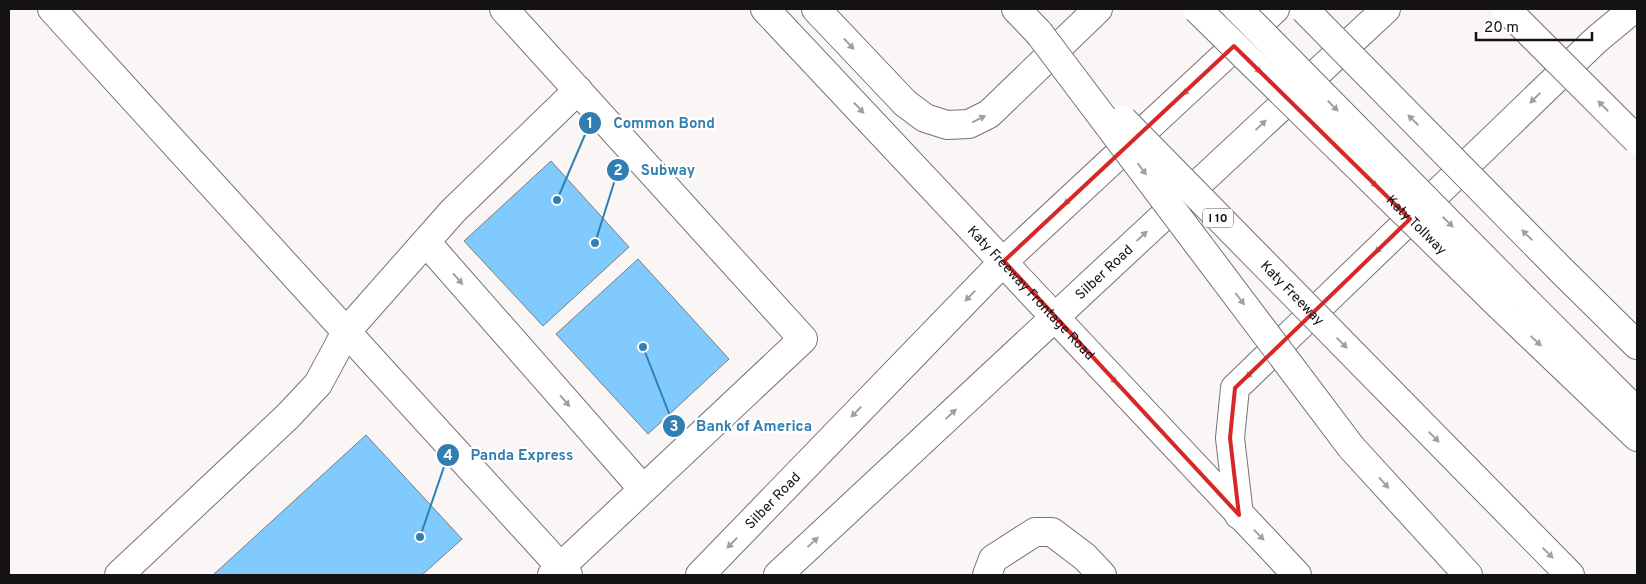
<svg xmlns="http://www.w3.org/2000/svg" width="1646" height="584" font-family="Overpass,sans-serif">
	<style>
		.building { fill: #81cafd; stroke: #7a7d7f }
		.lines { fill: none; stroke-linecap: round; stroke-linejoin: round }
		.minor-casing { stroke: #767271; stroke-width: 30 }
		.major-casing { stroke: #767271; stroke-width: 30 }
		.highway-casing { stroke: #767271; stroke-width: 30 }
		.minor { stroke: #fff; stroke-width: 28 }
		.major { stroke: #fff; stroke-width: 28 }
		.highway { stroke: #fff; stroke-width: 28 }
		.highway-bridge-casing { stroke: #767271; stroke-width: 30; stroke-linecap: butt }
		.highway-bridge { stroke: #fff; stroke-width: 28 }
		.oneway { fill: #a1a0a0 }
		.marked { fill: none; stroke: #d62828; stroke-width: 4; stroke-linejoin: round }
		.labels { text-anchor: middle; stroke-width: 4.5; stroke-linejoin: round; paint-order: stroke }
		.shield { fill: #fff; stroke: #5a5959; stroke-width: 1 }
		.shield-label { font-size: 12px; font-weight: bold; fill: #141212 }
		.street-label { font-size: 14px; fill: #141212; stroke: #fff }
		.leader { fill: none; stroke: #317fb1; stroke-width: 2 }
		.callout-dot { fill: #317fb1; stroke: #fff; stroke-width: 2 }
		.mark-label { font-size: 15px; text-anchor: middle; font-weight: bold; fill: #fff }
		.callout-label { font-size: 15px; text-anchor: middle; font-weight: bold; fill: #317fb1; stroke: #fff; stroke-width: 4.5; stroke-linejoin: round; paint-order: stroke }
	</style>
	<rect width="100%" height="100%" fill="#faf6f5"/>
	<g class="building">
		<polygon points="551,161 629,247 543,326 464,241"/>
		<polygon points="638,259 729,359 648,434 556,334"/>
		<polygon points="366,435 462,539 422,575 213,575"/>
	</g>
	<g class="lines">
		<defs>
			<g id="minor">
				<polyline points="52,9 568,575"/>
				<polyline points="504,9 803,339 552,575"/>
				<polyline points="426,242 643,489"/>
				<polyline points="119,575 288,416 318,384 346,332 453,211 578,90"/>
				<path id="s1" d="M700,575L1004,261L1275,9"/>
				<path id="s2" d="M778,575L1386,9"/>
				<polyline points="987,575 993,559 1035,532 1052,532 1085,557 1102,575"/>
			</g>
			<g id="major">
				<path id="s3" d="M765,9L1297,575"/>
				<polyline points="816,9 905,103 925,118 947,125 969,124 989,114 1098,9"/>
				<polyline points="1239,515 1230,438 1235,388 1596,40 1631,11 1637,11"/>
			</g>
			<g id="highway">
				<polyline points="1016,9 1039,33"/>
				<polyline points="1561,270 1637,345"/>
				<polyline points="1525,300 1637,412"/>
				<polyline points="1501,307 1637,437"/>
				<polyline points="1400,402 1570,575"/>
				<polyline points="1351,447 1468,575"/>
			</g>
		</defs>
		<use href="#minor" class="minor-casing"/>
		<use href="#major" class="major-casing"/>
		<use href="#highway" class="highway-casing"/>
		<use href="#minor" class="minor"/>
		<use href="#major" class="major"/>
		<use href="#highway" class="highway"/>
		<defs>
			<g id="highway-bridge">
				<path id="s4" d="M1197,9L1501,307"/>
				<polyline points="1238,9 1525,300"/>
				<polyline points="1304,9 1561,270"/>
				<polyline points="1506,9 1637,140"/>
				<polyline points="1039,33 1351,447"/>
				<path id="s5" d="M1123,120L1400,402"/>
			</g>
		</defs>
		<use href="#highway-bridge" class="highway-bridge-casing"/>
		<use href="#highway-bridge" class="highway-bridge"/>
	</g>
	<defs><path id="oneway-solid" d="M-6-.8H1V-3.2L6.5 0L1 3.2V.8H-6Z" transform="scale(1.25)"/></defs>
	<g class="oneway">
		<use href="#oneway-solid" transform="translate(849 44) rotate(47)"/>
		<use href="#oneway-solid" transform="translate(1256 68) rotate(45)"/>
		<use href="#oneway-solid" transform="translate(1188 90) rotate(137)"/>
		<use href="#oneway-solid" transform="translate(1535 98) rotate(136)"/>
		<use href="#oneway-solid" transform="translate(1333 106) rotate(45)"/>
		<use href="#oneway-solid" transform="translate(1603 106) rotate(-135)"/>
		<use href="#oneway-solid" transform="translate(859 108) rotate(47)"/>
		<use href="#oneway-solid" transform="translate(979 119) rotate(-27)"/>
		<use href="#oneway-solid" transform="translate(1413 120) rotate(-135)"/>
		<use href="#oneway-solid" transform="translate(1261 125) rotate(-43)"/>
		<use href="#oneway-solid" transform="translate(1142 169) rotate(53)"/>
		<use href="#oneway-solid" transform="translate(1372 182) rotate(44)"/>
		<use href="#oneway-solid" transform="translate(1069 200) rotate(137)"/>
		<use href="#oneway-solid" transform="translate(1448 222) rotate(45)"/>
		<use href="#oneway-solid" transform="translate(1527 235) rotate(-135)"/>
		<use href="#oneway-solid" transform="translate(1142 236) rotate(-43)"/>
		<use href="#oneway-solid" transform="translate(1380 248) rotate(136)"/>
		<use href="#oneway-solid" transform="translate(458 279) rotate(49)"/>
		<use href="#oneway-solid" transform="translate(970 296) rotate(134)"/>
		<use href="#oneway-solid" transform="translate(1240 299) rotate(53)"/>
		<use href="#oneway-solid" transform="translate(1536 341) rotate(43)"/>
		<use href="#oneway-solid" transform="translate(1342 343) rotate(45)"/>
		<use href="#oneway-solid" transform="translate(1251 373) rotate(136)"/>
		<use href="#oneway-solid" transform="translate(1112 378) rotate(47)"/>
		<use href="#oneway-solid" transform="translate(565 401) rotate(49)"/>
		<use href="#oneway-solid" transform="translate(856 412) rotate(134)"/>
		<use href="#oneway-solid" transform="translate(951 414) rotate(-43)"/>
		<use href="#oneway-solid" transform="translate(1434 437) rotate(45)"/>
		<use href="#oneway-solid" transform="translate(1384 483) rotate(48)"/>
		<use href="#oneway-solid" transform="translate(1259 535) rotate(46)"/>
		<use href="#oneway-solid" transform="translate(813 542) rotate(-43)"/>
		<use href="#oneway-solid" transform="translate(732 543) rotate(134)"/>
		<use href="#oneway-solid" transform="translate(1548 553) rotate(45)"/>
	</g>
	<path class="marked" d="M1234,46L1410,219L1235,388L1230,438L1239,515L1004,261Z"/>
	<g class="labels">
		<rect class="shield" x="1203" y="208.5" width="30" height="19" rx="4"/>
		<g class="shield-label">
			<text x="1218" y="222">I 10</text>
		</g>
		<g class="street-label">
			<text dy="5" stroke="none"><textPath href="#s4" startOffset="308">Katy Tollway</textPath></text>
			<text dy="5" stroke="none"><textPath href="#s2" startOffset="445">Silber Road</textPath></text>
			<text dy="5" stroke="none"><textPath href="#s3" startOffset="389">Katy Freeway Frontage Road</textPath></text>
			<text dy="5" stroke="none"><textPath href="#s5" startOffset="242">Katy Freeway</textPath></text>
			<text dy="5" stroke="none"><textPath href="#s1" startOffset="104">Silber Road</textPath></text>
		</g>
	</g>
	<path class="leader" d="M557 200L590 123M595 243L618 170M643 347L674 426M420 537L448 455"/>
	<g class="callout-dot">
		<circle cx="557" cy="200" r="5"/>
		<circle cx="595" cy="243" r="5"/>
		<circle cx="643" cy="347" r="5"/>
		<circle cx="420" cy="537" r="5"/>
		<circle cx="590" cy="123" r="12"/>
		<circle cx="618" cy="170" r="12"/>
		<circle cx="674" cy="426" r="12"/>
		<circle cx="448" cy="455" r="12"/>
	</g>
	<g class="mark-label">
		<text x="590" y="128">1</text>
		<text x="618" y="175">2</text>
		<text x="674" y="431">3</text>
		<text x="448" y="460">4</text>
	</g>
	<g class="callout-label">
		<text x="664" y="128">Common Bond</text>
		<text x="668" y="175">Subway</text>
		<text x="754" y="431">Bank of America</text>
		<text x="522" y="460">Panda Express</text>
	</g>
	<rect width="1646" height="584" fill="none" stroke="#141212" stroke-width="20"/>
	<path d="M1476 32v8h116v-8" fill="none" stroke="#141212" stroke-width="2.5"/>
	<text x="1484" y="32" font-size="15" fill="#141212" stroke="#ffffff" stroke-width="4" paint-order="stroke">20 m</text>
</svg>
